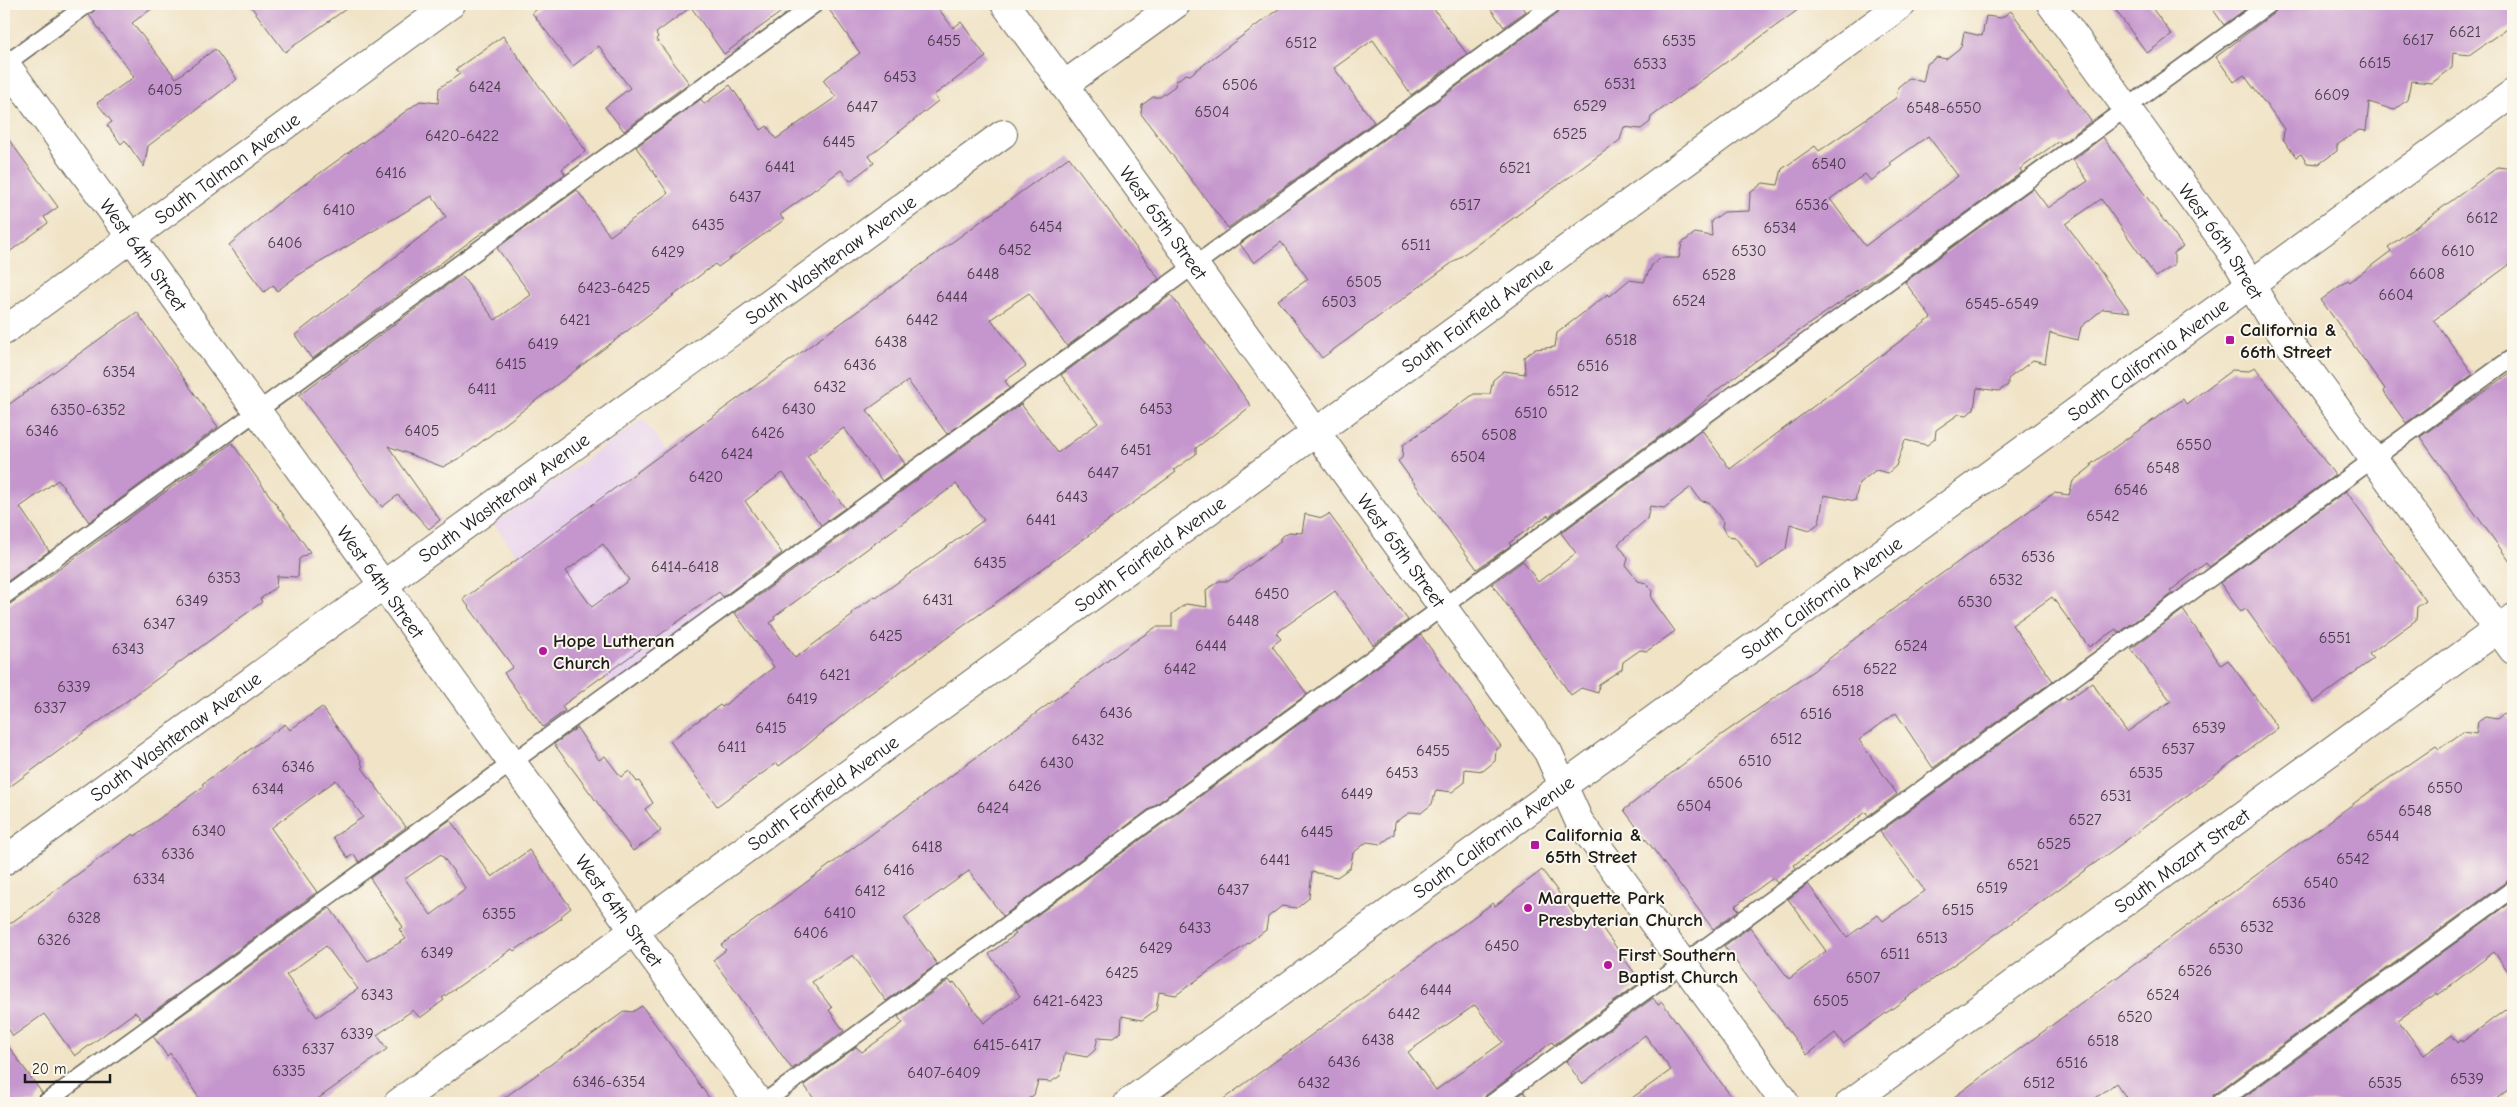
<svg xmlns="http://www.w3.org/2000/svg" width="2517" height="1107" font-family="'Comic Neue',sans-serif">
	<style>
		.built { fill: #e8d2ee }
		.building { fill: #c595cd; fill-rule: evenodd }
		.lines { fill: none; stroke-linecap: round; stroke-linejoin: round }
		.service-casing { stroke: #666258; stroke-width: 19 }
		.minor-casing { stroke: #666258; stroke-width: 30 }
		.tertiary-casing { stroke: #666258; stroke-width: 30 }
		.service { stroke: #fff; stroke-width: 16 }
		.minor { stroke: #fff; stroke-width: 28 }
		.tertiary { stroke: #fff; stroke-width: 28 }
		.poi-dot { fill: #b5179e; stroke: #fbf7ec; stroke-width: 2 }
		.labels { text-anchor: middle; stroke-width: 4; stroke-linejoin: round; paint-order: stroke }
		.number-label { font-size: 16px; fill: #463a48 }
		.street-label { font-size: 19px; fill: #1c1c1c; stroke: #fbf7ec }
		.poi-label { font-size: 19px; font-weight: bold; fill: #1c1c1c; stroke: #fbf7ec; text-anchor: start }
	</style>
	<rect width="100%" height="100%" fill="#fbf7ec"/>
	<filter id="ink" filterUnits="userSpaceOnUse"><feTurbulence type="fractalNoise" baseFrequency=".02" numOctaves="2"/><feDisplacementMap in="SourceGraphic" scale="10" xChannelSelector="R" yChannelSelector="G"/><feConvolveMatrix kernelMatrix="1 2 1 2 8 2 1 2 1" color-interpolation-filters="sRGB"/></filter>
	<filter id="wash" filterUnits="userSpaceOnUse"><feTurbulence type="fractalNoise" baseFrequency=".0096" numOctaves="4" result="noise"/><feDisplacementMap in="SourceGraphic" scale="20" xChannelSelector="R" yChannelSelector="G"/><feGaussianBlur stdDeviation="1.12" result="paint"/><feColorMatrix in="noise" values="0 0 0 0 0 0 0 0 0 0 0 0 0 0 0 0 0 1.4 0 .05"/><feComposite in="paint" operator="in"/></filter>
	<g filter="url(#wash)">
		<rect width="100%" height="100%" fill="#f0e3c6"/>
		<polygon class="built" points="643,419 761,581 613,689 494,524"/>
		<g id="blocks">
			<g class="building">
				<polygon points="98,4 158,4 132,23 176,78 215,49 237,79 148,146 144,167 125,140 121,144 107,125 112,122 97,103 134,77 89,15 97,8"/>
				<polygon points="249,4 353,4 285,52"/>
				<polygon points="544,4 792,4 724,54 691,7 656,33 658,37 656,39 689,83 624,131 605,107 630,88 599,46 573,66 532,13"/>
				<polygon points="825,4 935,4 953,28 961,22 986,57 934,95 938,101 869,156 874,163 850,181 841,170 780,215 784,220 718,267 715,264 463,456 443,467 388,446 440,520 429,529 398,495 382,507 299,395 461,275 495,320 531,295 497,248 577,190 610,236 668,193 636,147 701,99 704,104 730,85 761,130 767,126 776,139 836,97 823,80 860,53"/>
				<polygon points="1285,4 1430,4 1467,54 1411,95 1373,40 1334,68 1374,122 1228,228 1141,114 1142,105 1153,97 1160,97 1175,86 1176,81 1186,74 1190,75"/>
				<polygon points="1487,4 1520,4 1526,11 1504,27"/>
				<polygon points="1567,4 1806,4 1651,117 1650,122 1641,129 1624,127 1620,140 1322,358 1278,300 1308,279 1281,242 1254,263 1240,244 1559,12"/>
				<polygon points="2111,4 2149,4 2172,35 2147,53"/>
				<polygon points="2209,4 2252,4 2224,25"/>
				<polygon points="2279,4 2513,4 2513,24 2469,55 2453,53 2452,68 2432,83 2411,81 2407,100 2394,110 2369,102 2366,131 2359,130 2337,145 2337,151 2319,164 2307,163 2301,154 2296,157 2283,139 2284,129 2244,75 2234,82 2216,57 2275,12"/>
				<path d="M2011,11L2091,121L2061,144L2059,141L2020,169L2022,172L1893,266L1757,360L1717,390L1690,414L1549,517L1548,515L1509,543L1511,545L1477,569L1398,461L1402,458L1403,445L1474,394H1490L1493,380L1504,371L1525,374L1524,357L1535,349L1555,347L1557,333L1608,294L1610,296L1629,280L1644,282L1652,265L1661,258H1679L1682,243L1695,233L1712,236L1711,221L1724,212L1749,211L1750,193L1763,183L1778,185L1782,169L1815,146L1819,151L1896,98L1898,87L1909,78L1923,82L1927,64L1937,57L1946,59L1961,47L1964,32L1982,36L1986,16L2001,18ZM1928,136L1958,176L1865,246L1830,199L1865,174L1871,181L1892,165L1890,163Z"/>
				<polygon points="503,36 586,151 562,169 565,174 485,232 484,231 312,359 295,335 446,217 432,196 297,276 277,291 273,285 264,292 229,245 277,204 420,101 438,103 439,88 460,74 456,69"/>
				<polygon points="4,133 58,207 44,217 48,223 4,256"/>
				<polygon points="2103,137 2183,247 2174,253 2174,265 2156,277 2101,199 2066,224 2130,312 2103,309 2081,327 2078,340 2050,333 2045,363 2033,360 2008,379 2008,385 1999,391 1977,388 1974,409 1967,415 1959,414 1936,430 1935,439 1927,445 1905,440 1896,466 1888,473 1876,470 1859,483 1855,501 1824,495 1819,523 1810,530 1790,524 1786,549 1758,569 1735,537 1728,536 1722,527 1723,522 1709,502 1701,501 1691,487 1664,508 1650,506 1647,519 1618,544 1628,558 1626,566 1638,581 1646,583 1652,591 1651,598 1675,631 1647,651 1640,650 1623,662 1622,669 1599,684 1598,693 1581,688 1571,695 1492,584 1523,561 1538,582 1576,553 1561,533 1702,430 1730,469 1931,318 1905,282 2033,188 2048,208 2088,181 2073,160"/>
				<path d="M1069,157L1159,279L1067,346L1029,293L991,319L1026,366L1005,381L1010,388L947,434L908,381L867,410L905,464L882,481L844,428L841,430L807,456L845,508L821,525L783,473L778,476L745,501L782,553L723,597L719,592L603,676L562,706L565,711L543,727L504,673L513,667L463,599ZM603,544L629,580L592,607L566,571Z"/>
				<polygon points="2498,167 2513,169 2513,262 2434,320 2473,374 2406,423 2383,391 2385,389 2321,300 2348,280 2350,282 2391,251 2388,247"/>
				<path d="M1171,295L1251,406L1196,448V454L1174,470L1176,472L864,698L806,746L779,766L777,763L717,806L670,741L720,705L722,707L774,667L735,613L1021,404L1058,453L1060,451L1098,423L1061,375ZM956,484L984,520L876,598L875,596L852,613L853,615L795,658L770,623L775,619L774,617Z"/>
				<polygon points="137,312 218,427 89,522 58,480 20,507 49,551 4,584 4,408"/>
				<polygon points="2255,367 2335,475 2209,567 2206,563 2170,591 2172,594 2119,633 2116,629 2089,647 2052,597 2012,625 2053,681 1933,768 1896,713 1859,740 1897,794 1868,816 1866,812 1829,839 1794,865 1796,868 1777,883 1773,878 1735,906 1739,910 1713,929 1624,810 1717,738 1813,671 1905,600 2054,493 2069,495 2073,481 2092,466 2091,464 2183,399 2186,404 2232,370 2249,371"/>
				<polygon points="2513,371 2513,566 2420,437"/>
				<polygon points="232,443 310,552 299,559 298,577 277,576 276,587 260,599 262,602 4,791 4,606 10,604 61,568"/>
				<polygon points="2346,491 2426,601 2417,607 2416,620 2369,654 2373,659 2314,702 2246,609 2241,612 2220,583"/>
				<polygon points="1305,514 1322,518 1329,514 1408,620 1373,645 1335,591 1276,633 1281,639 1272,646 1307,694 1003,916 969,871 909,914 904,918 937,964 886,1001 853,955 812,982 832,1008 829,1010 844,1031 792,1069 713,960 726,950 721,945 1125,648 1156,627 1172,627 1172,614 1186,604 1207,607 1206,590 1219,581 1229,581 1280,542 1280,538 1289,532 1302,533"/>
				<polygon points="2183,610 2221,665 2228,660 2278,728 2120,845 1843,1044 1835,1033 1807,1055 1724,946 1750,927 1789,979 1826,951 1788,899 1808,884 1847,937 1878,915 1883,921 1925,891 1880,832 2064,697 2067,700 2092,683 2127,732 2171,701 2131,649"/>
				<polygon points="1421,635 1501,746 1496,750 1495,761 1483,771 1465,769 1464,783 1452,792 1436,790 1432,804 1421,813 1411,812 1395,822 1394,834 1381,844 1367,842 1353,853 1350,868 1337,877 1312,872 1309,898 1297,908 1282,906 1268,917 1266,930 1176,995 1159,992 1156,1010 1142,1020 1122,1016 1121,1032 1113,1038 1098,1037 1095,1050 1087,1057 1065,1053 1060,1076 1051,1082 1038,1081 1034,1095 1022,1103 817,1103 804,1085 856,1047 862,1052 903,1023 898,1017 949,980 952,984 954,982 984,1023 1020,996 989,954 1016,934 1014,932"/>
				<polygon points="322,707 361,760 363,769 406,827 359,862 354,854 348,858 333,837 363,817 336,780 271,828 317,892 142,1020 135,1012 75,1056 44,1014 13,1036 4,1022 4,928 133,834 135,836 204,786 202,784 285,724 290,730"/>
				<polygon points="2504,713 2513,726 2513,879 2507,881 2213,1095 2209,1103 2130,1103 2116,1083 2089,1103 1946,1103 2372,790 2436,746 2439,749 2463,732 2476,734 2478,722 2485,717 2497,719"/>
				<polygon points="577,728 599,760 605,756 621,777 629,771 637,782 639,781 653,803 645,809 661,831 633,851 554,744"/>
				<path d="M450,820L492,877L529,850L571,908L561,916L562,918L514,951L512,949L442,998L444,1000L420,1018L413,1010L377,1035L387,1049L312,1103H202L170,1053L167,1056L153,1036L330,908L368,961L406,939L399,929L403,927L370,878ZM441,854L466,889L431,915L405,879ZM326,946L358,989L317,1017L286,975Z"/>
				<path d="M1542,870L1584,927L1595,918L1641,982L1554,1045L1552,1042L1511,1074L1512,1076L1486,1095L1482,1103H1218L1493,903L1495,906ZM1475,1005L1503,1042L1436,1090L1408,1052Z"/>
				<polygon points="2513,901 2513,978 2494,952 2438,995 2437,993 2398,1020 2424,1055 2452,1035 2458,1043 2461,1040 2462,1042 2513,1004 2513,1086 2491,1103 2236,1103"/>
				<polygon points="1653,998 1658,1005 1662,1002 1736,1103 1625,1103 1671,1070 1645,1035 1582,1084 1566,1061"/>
				<polygon points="642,1006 713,1103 497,1103 625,1011 632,1012"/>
				<polygon points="4,1040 42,1093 36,1099 35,1103 4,1103"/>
				<polygon points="1524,1092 1532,1103 1509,1103"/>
			</g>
		</g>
	</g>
	<g filter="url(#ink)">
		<use href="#blocks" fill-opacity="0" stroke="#666258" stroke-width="1"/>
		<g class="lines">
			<defs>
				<g id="service">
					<polyline points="4,65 88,4"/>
					<polyline points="4,596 815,4"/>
					<polyline points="45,1103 1553,4"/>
					<polyline points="763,1103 2269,4"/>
					<polyline points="1492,1103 2513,357"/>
					<polyline points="2219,1103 2513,889"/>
				</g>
				<g id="minor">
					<path id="s1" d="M1005,4L1548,752L1579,821L1785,1103"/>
					<path id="s2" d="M2051,4L2232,253L2270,317L2513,650"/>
					<path id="s3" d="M4,62L759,1103"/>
					<polyline points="1064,85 1176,4"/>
					<path id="s4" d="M4,331L451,4"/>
					<path id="s5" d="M4,861L1003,134"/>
					<path id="s6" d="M398,1103L1902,4"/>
					<path id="s7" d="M1850,1103L2513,618"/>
				</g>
				<g id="tertiary">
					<path id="s8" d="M1128,1103L2513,93"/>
				</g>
			</defs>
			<use href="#service" class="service-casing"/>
			<use href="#minor" class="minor-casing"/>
			<use href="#tertiary" class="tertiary-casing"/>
			<use href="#service" class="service"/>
			<use href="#minor" class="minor"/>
			<use href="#tertiary" class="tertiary"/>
		</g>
	</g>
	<g class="poi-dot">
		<rect x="2225" y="335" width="10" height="10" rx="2.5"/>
		<circle cx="543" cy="651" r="5"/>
		<rect x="1530" y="840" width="10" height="10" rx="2.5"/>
		<circle cx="1528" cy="908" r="5"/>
		<circle cx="1608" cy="965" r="5"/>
	</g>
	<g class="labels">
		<g class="number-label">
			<text x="2465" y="37">6621</text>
			<text x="2418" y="45">6617</text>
			<text x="944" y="46">6455</text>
			<text x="1679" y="46">6535</text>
			<text x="1301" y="48">6512</text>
			<text x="2375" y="68">6615</text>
			<text x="1650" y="69">6533</text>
			<text x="900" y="82">6453</text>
			<text x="1620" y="89">6531</text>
			<text x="1240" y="90">6506</text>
			<text x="485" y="92">6424</text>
			<text x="165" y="95">6405</text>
			<text x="2332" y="100">6609</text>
			<text x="1590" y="111">6529</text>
			<text x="862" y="112">6447</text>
			<text x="1944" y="113">6548-6550</text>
			<text x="1212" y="117">6504</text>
			<text x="1570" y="139">6525</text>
			<text x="462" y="141">6420-6422</text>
			<text x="839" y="147">6445</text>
			<text x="1829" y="169">6540</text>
			<text x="780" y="172">6441</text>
			<text x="1515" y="173">6521</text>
			<text x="391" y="178">6416</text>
			<text x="745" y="202">6437</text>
			<text x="1465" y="210">6517</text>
			<text x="1812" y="210">6536</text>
			<text x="339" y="215">6410</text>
			<text x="2482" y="223">6612</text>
			<text x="708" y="230">6435</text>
			<text x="1046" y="232">6454</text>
			<text x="1780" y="233">6534</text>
			<text x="285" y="248">6406</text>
			<text x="1416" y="250">6511</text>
			<text x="1015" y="255">6452</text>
			<text x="1749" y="256">6530</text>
			<text x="2458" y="256">6610</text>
			<text x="668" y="257">6429</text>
			<text x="983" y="279">6448</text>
			<text x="2427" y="279">6608</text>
			<text x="1719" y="280">6528</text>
			<text x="1364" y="287">6505</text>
			<text x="614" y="293">6423-6425</text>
			<text x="2396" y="300">6604</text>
			<text x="952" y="302">6444</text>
			<text x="1689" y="306">6524</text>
			<text x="1339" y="307">6503</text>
			<text x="2002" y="309">6545-6549</text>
			<text x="575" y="325">6421</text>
			<text x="922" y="325">6442</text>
			<text x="1621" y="345">6518</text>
			<text x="891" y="347">6438</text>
			<text x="543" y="349">6419</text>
			<text x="511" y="369">6415</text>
			<text x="860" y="370">6436</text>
			<text x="1593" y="371">6516</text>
			<text x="119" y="377">6354</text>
			<text x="830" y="392">6432</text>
			<text x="482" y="394">6411</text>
			<text x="1563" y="396">6512</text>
			<text x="799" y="414">6430</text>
			<text x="1156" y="414">6453</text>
			<text x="88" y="415">6350-6352</text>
			<text x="1531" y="418">6510</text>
			<text x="42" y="436">6346</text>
			<text x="422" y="436">6405</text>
			<text x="768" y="438">6426</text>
			<text x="1499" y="440">6508</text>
			<text x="2194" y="450">6550</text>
			<text x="1136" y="455">6451</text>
			<text x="737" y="459">6424</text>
			<text x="1468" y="462">6504</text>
			<text x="2163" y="473">6548</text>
			<text x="1103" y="478">6447</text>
			<text x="706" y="482">6420</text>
			<text x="2131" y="495">6546</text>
			<text x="1072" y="502">6443</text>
			<text x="2103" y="521">6542</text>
			<text x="1041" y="525">6441</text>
			<text x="2038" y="562">6536</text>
			<text x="990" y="568">6435</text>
			<text x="685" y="572">6414-6418</text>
			<text x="224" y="583">6353</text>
			<text x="2006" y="585">6532</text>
			<text x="1272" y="599">6450</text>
			<text x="938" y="605">6431</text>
			<text x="192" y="606">6349</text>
			<text x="1975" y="607">6530</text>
			<text x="1243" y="626">6448</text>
			<text x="159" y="629">6347</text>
			<text x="886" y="641">6425</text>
			<text x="2335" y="643">6551</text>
			<text x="1211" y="651">6444</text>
			<text x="1911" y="651">6524</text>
			<text x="128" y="654">6343</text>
			<text x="1180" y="674">6442</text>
			<text x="1880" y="674">6522</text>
			<text x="835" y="680">6421</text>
			<text x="74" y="692">6339</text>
			<text x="1848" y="696">6518</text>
			<text x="802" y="704">6419</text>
			<text x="50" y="713">6337</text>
			<text x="1116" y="718">6436</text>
			<text x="1816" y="719">6516</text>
			<text x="771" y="733">6415</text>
			<text x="2209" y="733">6539</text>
			<text x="1786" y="744">6512</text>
			<text x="1088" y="745">6432</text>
			<text x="732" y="752">6411</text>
			<text x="2178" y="754">6537</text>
			<text x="1433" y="756">6455</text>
			<text x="1755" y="766">6510</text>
			<text x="1057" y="768">6430</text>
			<text x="298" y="772">6346</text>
			<text x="1402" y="778">6453</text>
			<text x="2146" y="778">6535</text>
			<text x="1725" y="788">6506</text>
			<text x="1025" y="791">6426</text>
			<text x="2445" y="793">6550</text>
			<text x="268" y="794">6344</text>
			<text x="1357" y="799">6449</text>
			<text x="2116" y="801">6531</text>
			<text x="1694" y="811">6504</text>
			<text x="993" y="813">6424</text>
			<text x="2415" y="816">6548</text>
			<text x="2085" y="825">6527</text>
			<text x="209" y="836">6340</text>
			<text x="1317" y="837">6445</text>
			<text x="2383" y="841">6544</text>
			<text x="2054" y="849">6525</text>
			<text x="927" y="852">6418</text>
			<text x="178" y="859">6336</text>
			<text x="2353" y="864">6542</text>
			<text x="1275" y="865">6441</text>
			<text x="2023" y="870">6521</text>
			<text x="899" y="875">6416</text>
			<text x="149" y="884">6334</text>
			<text x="2321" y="888">6540</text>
			<text x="1992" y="893">6519</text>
			<text x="1233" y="895">6437</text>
			<text x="870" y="896">6412</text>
			<text x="2289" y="908">6536</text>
			<text x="1958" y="915">6515</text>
			<text x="840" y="918">6410</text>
			<text x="499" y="919">6355</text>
			<text x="84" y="923">6328</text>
			<text x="2257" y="932">6532</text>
			<text x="1195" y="933">6433</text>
			<text x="811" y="938">6406</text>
			<text x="1932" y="943">6513</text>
			<text x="54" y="945">6326</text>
			<text x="1502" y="951">6450</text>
			<text x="1156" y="953">6429</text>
			<text x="2226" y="954">6530</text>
			<text x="437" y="958">6349</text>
			<text x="1895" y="959">6511</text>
			<text x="2195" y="976">6526</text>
			<text x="1122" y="978">6425</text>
			<text x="1863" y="983">6507</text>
			<text x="1436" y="995">6444</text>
			<text x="377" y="1000">6343</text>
			<text x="2163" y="1000">6524</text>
			<text x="1068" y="1006">6421-6423</text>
			<text x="1831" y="1006">6505</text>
			<text x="1404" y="1019">6442</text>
			<text x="2135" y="1022">6520</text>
			<text x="357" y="1039">6339</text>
			<text x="1378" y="1045">6438</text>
			<text x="2103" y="1046">6518</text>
			<text x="1007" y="1050">6415-6417</text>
			<text x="318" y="1054">6337</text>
			<text x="1344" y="1067">6436</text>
			<text x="2072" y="1068">6516</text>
			<text x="289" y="1076">6335</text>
			<text x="944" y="1078">6407-6409</text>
			<text x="2467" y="1084">6539</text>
			<text x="609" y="1087">6346-6354</text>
			<text x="1314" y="1088">6432</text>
			<text x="2039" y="1088">6512</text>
			<text x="2385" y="1088">6535</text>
		</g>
		<g class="street-label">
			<text dy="7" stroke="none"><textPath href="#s4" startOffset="276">South Talman Avenue</textPath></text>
			<text dy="7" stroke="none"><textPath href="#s1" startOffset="270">West 65th Street</textPath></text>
			<text dy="7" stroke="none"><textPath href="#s2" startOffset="292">West 66th Street</textPath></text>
			<text dy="7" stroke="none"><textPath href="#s3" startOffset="238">West 64th Street</textPath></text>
			<text dy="7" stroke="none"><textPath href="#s5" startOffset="1022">South Washtenaw Avenue</textPath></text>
			<text dy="7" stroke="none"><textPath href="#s6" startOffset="1336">South Fairfield Avenue</textPath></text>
			<text dy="7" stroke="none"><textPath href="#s8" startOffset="1262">South California Avenue</textPath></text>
			<text dy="7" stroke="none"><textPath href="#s5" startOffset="618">South Washtenaw Avenue</textPath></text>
			<text dy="7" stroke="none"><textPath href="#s1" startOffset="675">West 65th Street</textPath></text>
			<text dy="7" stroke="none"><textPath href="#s6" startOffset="931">South Fairfield Avenue</textPath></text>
			<text dy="7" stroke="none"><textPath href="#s3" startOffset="642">West 64th Street</textPath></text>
			<text dy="7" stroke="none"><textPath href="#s8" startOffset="858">South California Avenue</textPath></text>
			<text dy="7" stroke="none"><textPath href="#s5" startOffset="212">South Washtenaw Avenue</textPath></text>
			<text dy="7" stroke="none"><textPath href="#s6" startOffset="526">South Fairfield Avenue</textPath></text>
			<text dy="7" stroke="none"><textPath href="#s8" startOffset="452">South California Avenue</textPath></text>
			<text dy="7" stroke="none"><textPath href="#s7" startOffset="411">South Mozart Street</textPath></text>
			<text dy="7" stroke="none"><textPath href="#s3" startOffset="1048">West 64th Street</textPath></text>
		</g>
		<g class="poi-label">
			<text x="2240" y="336">California &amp;<tspan x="2240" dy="22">66th Street</tspan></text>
			<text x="553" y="647">Hope Lutheran<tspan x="553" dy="22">Church</tspan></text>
			<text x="1545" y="841">California &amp;<tspan x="1545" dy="22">65th Street</tspan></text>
			<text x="1538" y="904">Marquette Park<tspan x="1538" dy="22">Presbyterian Church</tspan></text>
			<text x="1618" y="961">First Southern<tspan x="1618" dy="22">Baptist Church</tspan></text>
		</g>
	</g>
	<rect width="2517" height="1107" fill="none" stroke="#fbf7ec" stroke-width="20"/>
	<path d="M25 1074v8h85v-8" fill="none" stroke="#1c1c1c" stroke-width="2.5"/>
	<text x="32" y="1074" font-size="15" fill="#1c1c1c" stroke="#fbf7ec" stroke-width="4" paint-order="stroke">20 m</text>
</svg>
